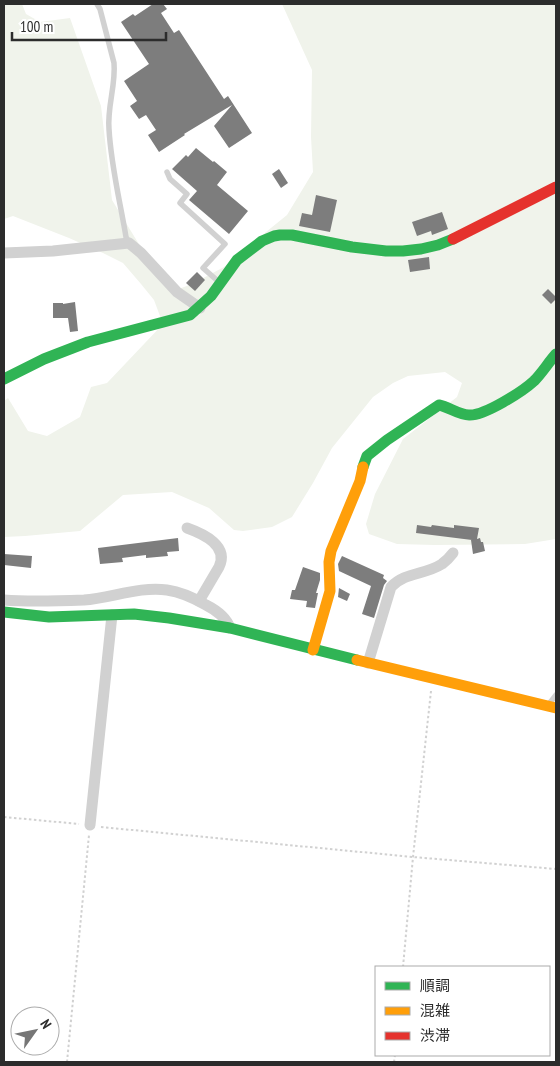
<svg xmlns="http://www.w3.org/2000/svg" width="560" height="1066" font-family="'PT Sans Narrow','Noto Sans JP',sans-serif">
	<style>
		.green { fill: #f0f3eb }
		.building { fill: #7d7d7d }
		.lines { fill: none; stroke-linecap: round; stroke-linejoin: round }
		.path { stroke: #d1d1d1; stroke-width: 2; stroke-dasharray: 2.5 2.5; stroke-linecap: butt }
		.lane { stroke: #d1d1d1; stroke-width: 5.5 }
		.street { stroke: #d1d1d1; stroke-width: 11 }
		.fast { stroke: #30b455; stroke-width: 11 }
		.slow { stroke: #ff9f0a; stroke-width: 11 }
		.jam { stroke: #e5322d; stroke-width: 11 }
	</style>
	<rect width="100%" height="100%" fill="#fff"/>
	<polygon class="green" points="4,4 22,4 26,14 40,22 70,18 101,106 112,200 151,264 176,290 192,284 224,267 266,232 287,215 313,172 311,137 312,70 282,4 556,4 556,539 525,544 435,545 397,544 369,534 366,524 375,494 403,439 457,397 462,383 445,372 408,376 393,383 373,397 332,448 313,483 292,517 272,527 243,531 234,530 209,508 172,492 123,495 80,531 25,536 4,537 4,401 8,398 28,431 47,436 80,417 91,387 107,383 163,324 154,300 141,284 123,263 103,253 69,238 13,216 4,219"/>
	<g class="building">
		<polygon points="153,4 163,4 167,9 161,13 174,33 179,30 224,99 228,96 252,133 229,148 214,126 232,105 184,134 185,135 159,152 148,135 156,130 146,115 139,119 130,106 137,101 124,81 149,64 121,22 133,14 135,16"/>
		<polygon points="196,148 213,162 214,161 227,172 217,185 248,211 229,234 189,200 197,191 172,169 186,155 188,157"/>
		<polygon points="279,169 288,183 281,188 272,174"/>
		<polygon points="316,195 337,200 330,232 299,226 302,213 312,215"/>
		<polygon points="442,212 448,229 432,235 431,231 417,236 412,222"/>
		<polygon points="429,257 430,269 410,272 408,260"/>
		<polygon points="197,272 205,280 195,291 186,283"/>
		<polygon points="548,289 556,297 556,299 551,304 542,295"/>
		<polygon points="75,302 78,331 70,332 68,318 53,318 53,303 63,303 63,304"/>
		<polygon points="417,525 431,527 432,525 454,528 454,525 479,528 477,539 480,538 481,542 483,542 485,551 473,554 471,540 472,540 416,533"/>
		<polygon points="178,538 179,551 167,552 168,556 146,558 146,555 122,558 123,562 100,564 98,548"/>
		<polygon points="4,554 32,556 31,568 4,565"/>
		<polygon points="342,556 384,575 383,578 387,581 384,585 374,618 362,614 371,586 339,571 338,564"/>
		<polygon points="303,567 320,573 320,580 316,593 318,593 315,608 306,607 307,601 290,599 292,590 295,590"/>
		<polygon points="339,588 350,594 347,601 338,597"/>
	</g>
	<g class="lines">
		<g class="path">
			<polyline points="4,817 79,824"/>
			<polyline points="101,827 413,857 556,869"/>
			<polyline points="403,967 413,857 431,691"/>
			<polyline points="67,1062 89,835"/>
			<polyline points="394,1062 395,1055"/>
		</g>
		<g class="lane">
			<path d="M97,4L100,9L114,63C116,85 107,107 109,129C111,166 120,201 126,237L129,243"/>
			<polyline points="167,172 170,179 187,194 180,203 225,244 203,268 219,282"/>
			<polyline points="549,704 556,695"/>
		</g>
		<g class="street">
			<polyline points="4,253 53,251 129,243 141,253 177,292 200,308"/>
			<path d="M187,528C204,534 229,546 219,567L199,601"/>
			<path d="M4,600C30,602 57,601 84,600C111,598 140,586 167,590C181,592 194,598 206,605C216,610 226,617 230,628"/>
			<path d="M368,663L391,587C405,572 425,575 442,564C446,561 450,557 453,553"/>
			<polyline points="90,825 112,615"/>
		</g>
		<g class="fast">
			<polyline points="4,379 44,359 88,342 190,315 211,296 237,260 262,241 274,236 280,235 292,235 352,247 386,251 403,251 421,249 438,245 453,239"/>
			<path d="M363,467L367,456L387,440L439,405C449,407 459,415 469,415C484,416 522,392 534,381C542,373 548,363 556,354"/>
			<polyline points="4,612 49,617 134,614 169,618 230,628 357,660"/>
		</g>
		<g class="slow">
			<polyline points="313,650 330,591 329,562 331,551 360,481 363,467"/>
			<polyline points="357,660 556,708"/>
		</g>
		<polyline class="jam" points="453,239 556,187"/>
	</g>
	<rect width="560" height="1066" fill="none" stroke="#2c2c2c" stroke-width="10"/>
	<rect x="375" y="966" width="175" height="90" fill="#ffffff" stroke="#ababab"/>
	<rect x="385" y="982" width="25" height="8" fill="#30b455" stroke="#ababab"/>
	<text x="420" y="991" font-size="15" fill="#2c2c2c">順調</text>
	<rect x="385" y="1007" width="25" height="8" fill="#ff9f0a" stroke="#ababab"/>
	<text x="420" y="1016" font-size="15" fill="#2c2c2c">混雑</text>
	<rect x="385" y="1032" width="25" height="8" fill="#e5322d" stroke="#ababab"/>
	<text x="420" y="1041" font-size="15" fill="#2c2c2c">渋滞</text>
	<g transform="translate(35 1031) rotate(57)"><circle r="24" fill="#ffffff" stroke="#ababab"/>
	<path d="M0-4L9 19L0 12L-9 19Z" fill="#767676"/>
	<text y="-8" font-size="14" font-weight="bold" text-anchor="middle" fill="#2c2c2c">N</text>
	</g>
	<path d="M12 32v8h154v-8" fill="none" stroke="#2c2c2c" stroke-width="2.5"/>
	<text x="20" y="32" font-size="15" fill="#2c2c2c" stroke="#ffffff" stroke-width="4" paint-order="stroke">100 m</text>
</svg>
